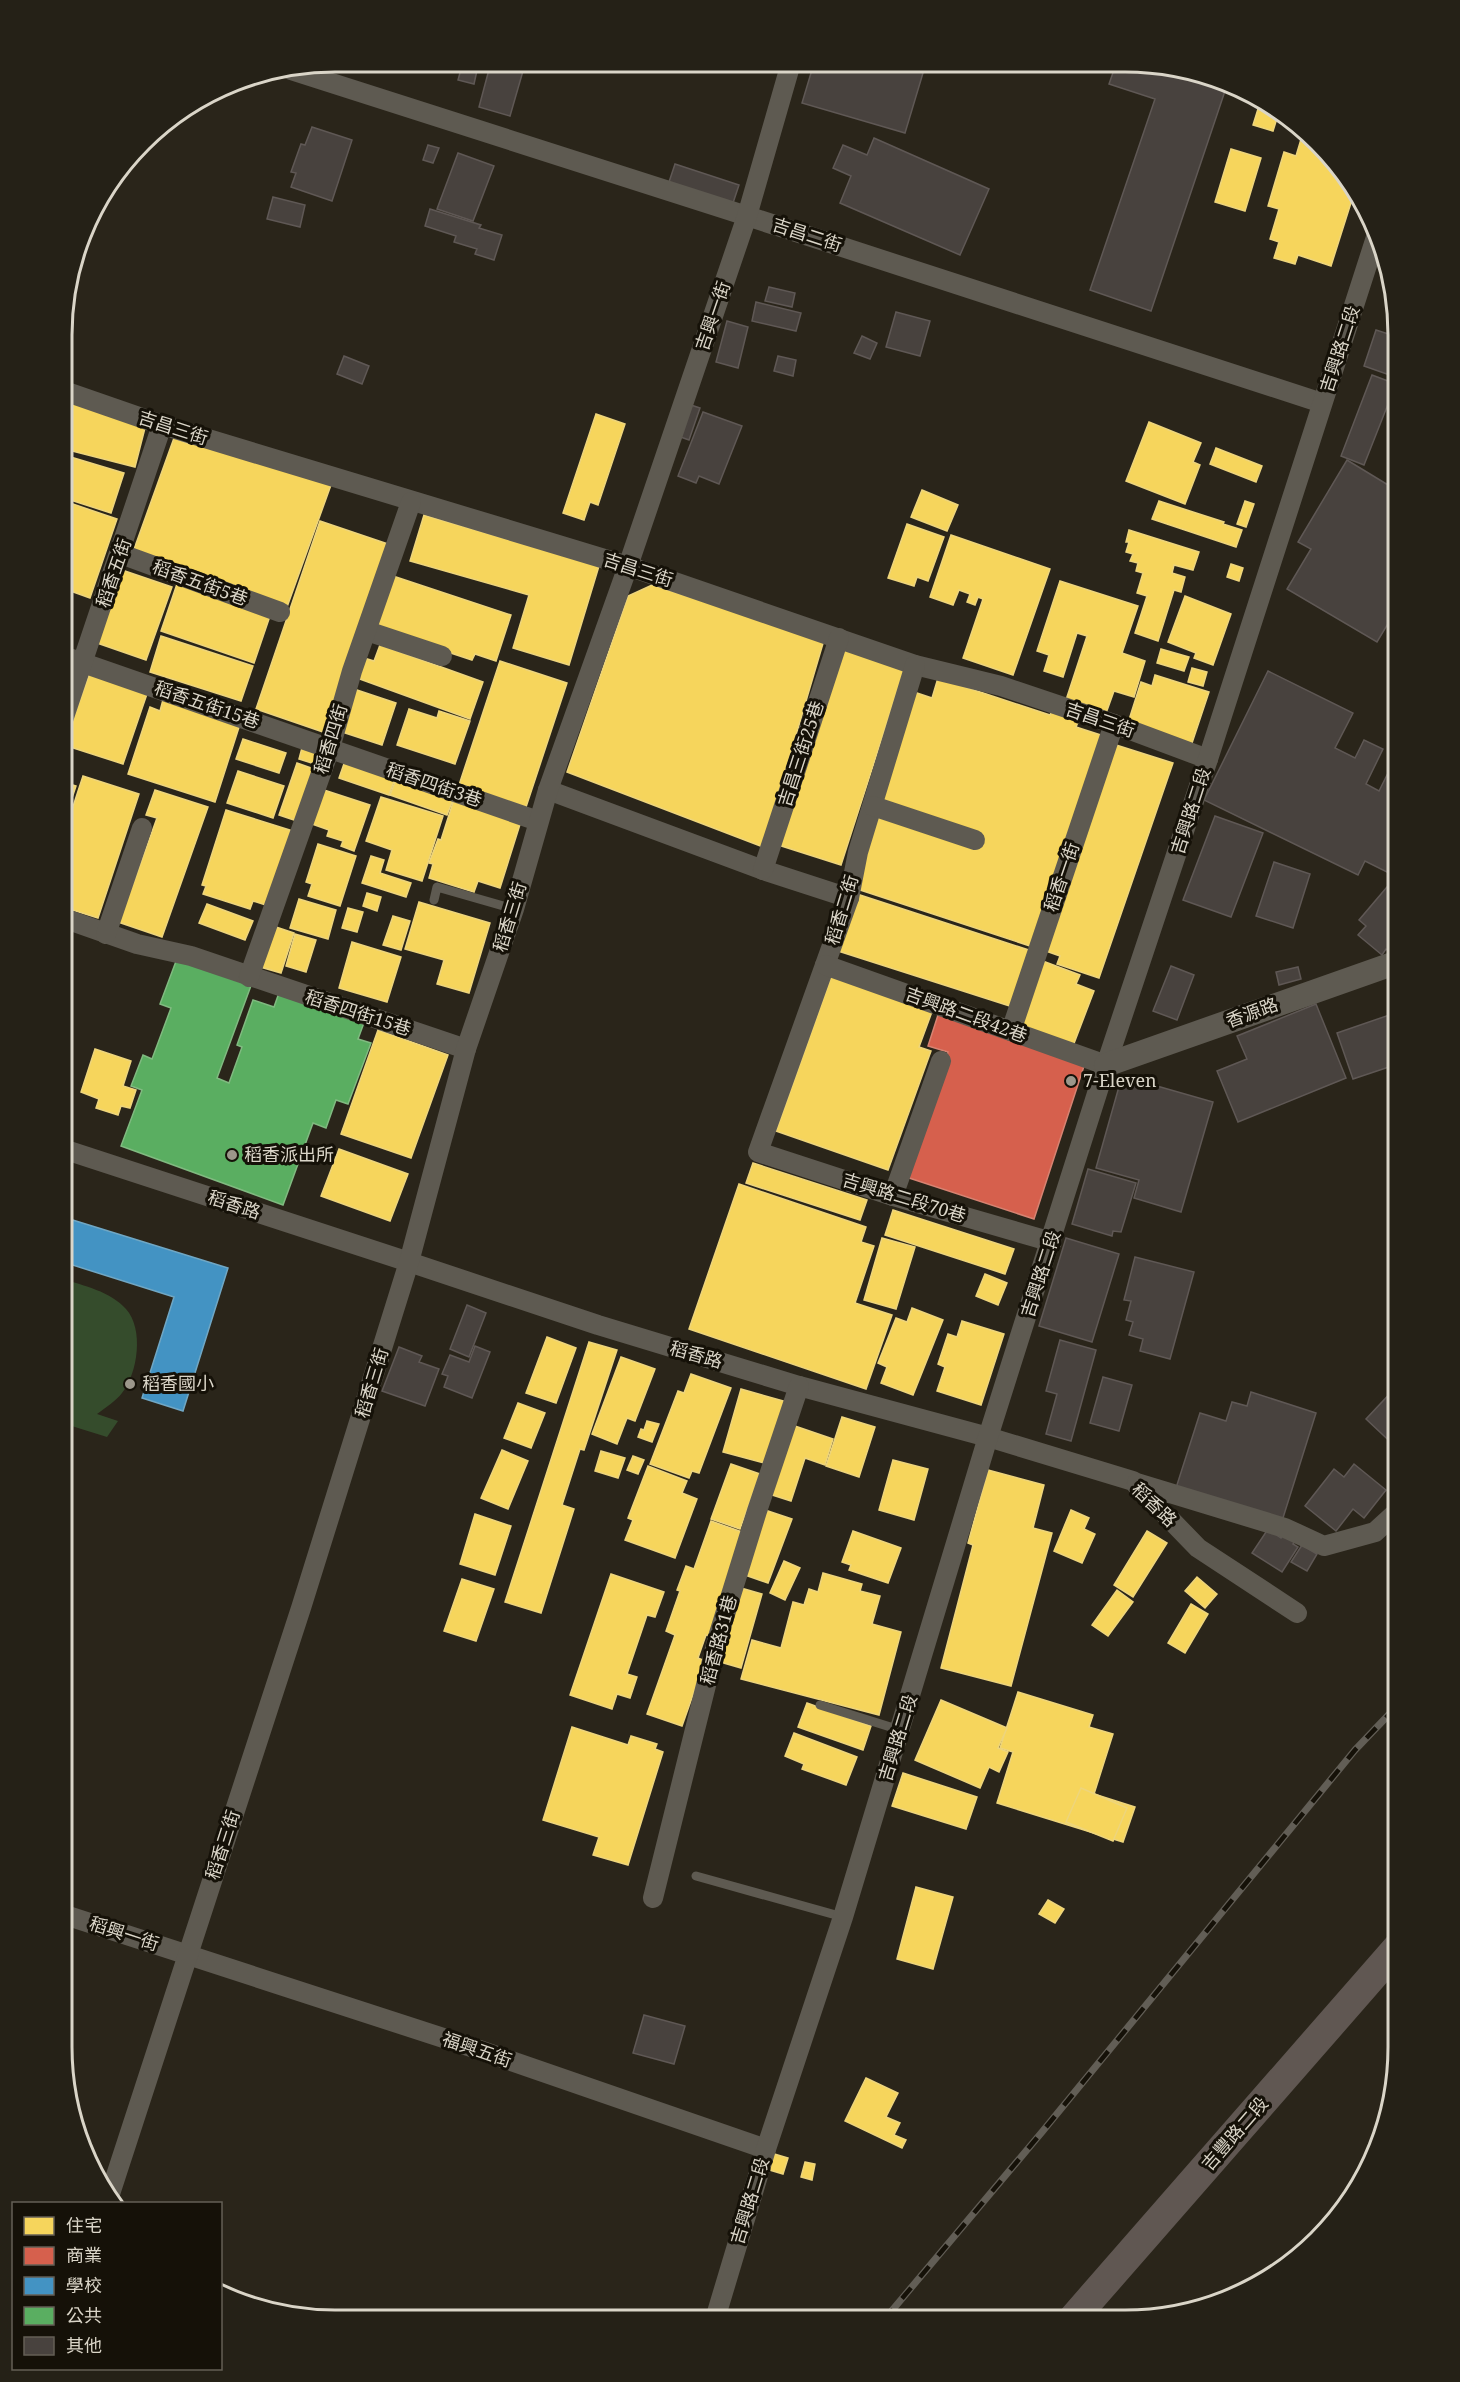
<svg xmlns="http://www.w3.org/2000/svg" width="1460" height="2382" font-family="'Noto Serif','Noto Sans TC',serif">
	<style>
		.green { fill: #354c2c }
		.homes { fill: #f6d55c; stroke: #eed57c; stroke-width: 1.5 }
		.shops { fill: #d6604d; stroke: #d78372; stroke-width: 1.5 }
		.schools { fill: #4393c3; stroke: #70a7c4; stroke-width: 1.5 }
		.public { fill: #5aae61; stroke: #80ba80; stroke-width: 1.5 }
		.building { fill: #48423e; stroke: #5f5855; stroke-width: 1.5 }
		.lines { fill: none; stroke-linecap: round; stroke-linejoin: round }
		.service { stroke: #5e5a51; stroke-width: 9 }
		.minor { stroke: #5e5a51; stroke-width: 20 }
		.tertiary { stroke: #5e5a51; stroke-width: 24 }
		.primary { stroke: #605752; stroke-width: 30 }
		.rail-casing { stroke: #625e56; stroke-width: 7 }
		.rail { stroke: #151108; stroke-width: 4.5; stroke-dasharray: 14; stroke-linecap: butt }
		.poi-dot { fill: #9c978b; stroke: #151108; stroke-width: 2 }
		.labels { text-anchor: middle; stroke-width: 6; stroke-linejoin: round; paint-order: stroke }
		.street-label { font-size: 18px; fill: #dad5c8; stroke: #151108 }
		.poi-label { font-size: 18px; fill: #dad5c8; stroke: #151108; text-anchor: start }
		.rim { fill: none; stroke: #dad5c8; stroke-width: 3 }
	</style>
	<rect width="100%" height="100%" fill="#2a251a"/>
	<path class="green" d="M63,1279C84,1286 110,1291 126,1309C144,1329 138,1373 122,1393C116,1401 105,1408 97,1414L118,1421L107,1437L62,1423Z"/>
	<g class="homes">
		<polygon points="1258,109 1278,115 1273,131 1253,125"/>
		<polygon points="1302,136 1313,139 1342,169 1355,190 1331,266 1298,255 1295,264 1274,258 1279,242 1270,239 1279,209 1268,206 1284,152 1296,156"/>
		<polygon points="1231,149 1261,158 1245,211 1215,202"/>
		<polygon points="64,397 146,424 135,467 64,449"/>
		<polygon points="596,414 625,424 598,505 590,502 584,520 563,513"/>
		<polygon points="1149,422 1201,443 1193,462 1200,465 1185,504 1126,481"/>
		<polygon points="174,438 189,444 191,438 331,485 287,607 133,552"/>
		<polygon points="1216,448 1262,466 1256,482 1210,464"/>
		<polygon points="64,455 124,473 111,513 64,498"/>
		<polygon points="922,490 958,505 947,531 911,517"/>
		<polygon points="64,501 117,519 90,598 65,589 63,594"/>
		<polygon points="1159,501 1224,522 1223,524 1242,530 1236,547 1152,519"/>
		<polygon points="1245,501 1254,504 1246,527 1237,524"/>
		<polygon points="424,515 599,566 569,665 513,648 529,595 410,561"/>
		<polygon points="320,521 388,544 323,732 256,709"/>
		<polygon points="907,524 944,537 928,581 917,577 914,586 888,578"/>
		<polygon points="1129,530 1199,552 1193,570 1174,565 1172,573 1185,577 1181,592 1174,590 1158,641 1135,633 1147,596 1137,593 1143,573 1136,571 1138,563 1130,561 1133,554 1126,552 1129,542 1126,542"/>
		<polygon points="951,535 1050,569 1013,675 963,658 983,599 978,597 975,605 967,602 970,594 959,590 953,605 930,597"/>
		<polygon points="1231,564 1243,568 1239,581 1227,577"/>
		<polygon points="122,570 172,587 146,660 97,643"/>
		<polygon points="393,576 511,615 496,661 475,654 472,660 375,628"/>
		<polygon points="178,581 271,613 254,663 161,631"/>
		<polygon points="1060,581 1138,606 1122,653 1145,661 1134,697 1114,691 1105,716 1065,703 1087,636 1077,633 1063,677 1044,671 1049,655 1037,651"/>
		<polygon points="652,585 824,640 763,847 567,772 628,596"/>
		<polygon points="1185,596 1231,614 1213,665 1194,658 1196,653 1168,642"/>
		<polygon points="161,636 253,666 241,701 150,672"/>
		<polygon points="380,645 483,682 470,719 357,678 364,658 374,661"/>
		<polygon points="841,647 905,667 841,865 775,844"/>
		<polygon points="1161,649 1189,657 1184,671 1157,663"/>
		<polygon points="500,661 567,683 526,807 459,785"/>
		<polygon points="1192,668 1207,672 1203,686 1188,682"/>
		<polygon points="90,672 148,691 123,764 64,745"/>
		<polygon points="1155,675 1209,692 1191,746 1127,726 1141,682 1152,686"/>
		<polygon points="938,678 1050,715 1054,706 1081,715 1076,727 1104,736 1033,947 854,888 879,815 914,692 932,698"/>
		<polygon points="354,689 396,703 382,745 339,731"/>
		<polygon points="164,696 241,721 215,802 128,774 150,707 160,711"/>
		<polygon points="409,709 437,718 439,711 470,721 455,764 397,745"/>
		<polygon points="243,739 286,753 279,773 236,759"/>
		<polygon points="303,744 322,750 318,765 299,759"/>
		<polygon points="1113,744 1173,763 1099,978 1057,964 1060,956 1043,950"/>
		<polygon points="346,758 396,776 389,795 339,778"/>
		<polygon points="297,763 314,769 297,821 279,815"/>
		<polygon points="238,771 284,786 273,818 227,803"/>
		<polygon points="398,774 455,795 447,815 390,795"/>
		<polygon points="83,776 139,794 98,918 63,907 63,837"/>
		<polygon points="63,782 76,786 63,825"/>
		<polygon points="155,790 208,807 162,937 115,921 126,888 131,890 157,818 146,815"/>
		<polygon points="324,790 370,805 354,851 341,846 343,841 327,836 329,830 312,824"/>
		<polygon points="455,796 522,818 500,888 478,881 474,892 429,878 433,864 429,863 438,839 441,840"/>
		<polygon points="381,797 443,816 422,881 386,870 392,850 366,841"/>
		<polygon points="226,810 293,831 269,906 253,901 250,909 203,894 206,886 202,885"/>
		<polygon points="318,844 356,856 340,906 308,896 312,884 306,882"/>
		<polygon points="371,856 384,860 380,873 411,883 406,897 362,883"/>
		<polygon points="367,893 381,897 377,911 363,906"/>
		<polygon points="857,894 1035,952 1016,1008 838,951"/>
		<polygon points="299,899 336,910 328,939 290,928"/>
		<polygon points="419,902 490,923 469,993 437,984 444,960 405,949"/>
		<polygon points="207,904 253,921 245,940 199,923"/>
		<polygon points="348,908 363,912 357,932 342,928"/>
		<polygon points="393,916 410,921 401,950 383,945"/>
		<polygon points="273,926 294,933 281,973 260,967"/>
		<polygon points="295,934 316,940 306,972 286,966"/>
		<polygon points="352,942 401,957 387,1002 339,988"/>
		<polygon points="1040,960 1080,975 1076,984 1094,991 1073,1046 1015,1024"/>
		<polygon points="832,974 933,1009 919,1047 931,1051 888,1170 776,1131"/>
		<polygon points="378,1030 448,1055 411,1158 341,1134"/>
		<polygon points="95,1049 131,1061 123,1086 136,1090 130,1108 121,1106 118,1115 96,1108 99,1099 81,1092"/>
		<polygon points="339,1149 408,1174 390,1221 321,1196"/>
		<polygon points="753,1163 867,1200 860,1220 746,1183"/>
		<polygon points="739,1184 866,1227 861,1242 874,1246 855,1303 892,1315 866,1389 689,1329"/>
		<polygon points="893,1210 1014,1249 1005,1274 885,1235"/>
		<polygon points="882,1238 915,1247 896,1309 864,1300"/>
		<polygon points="985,1274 1007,1283 998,1305 976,1296"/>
		<polygon points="912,1308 943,1320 913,1395 881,1383 887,1367 878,1363 896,1318 907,1322"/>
		<polygon points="962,1321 1004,1334 981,1405 937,1391 945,1367 938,1364 948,1334 957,1337"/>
		<polygon points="547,1337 576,1348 556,1403 526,1393"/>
		<polygon points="589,1342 617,1350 584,1450 580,1449 562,1505 574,1509 541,1613 505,1602"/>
		<polygon points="621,1357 655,1369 635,1421 627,1418 617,1444 592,1434"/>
		<polygon points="691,1374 731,1388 699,1473 692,1471 689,1478 650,1464 678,1391 684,1393"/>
		<polygon points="741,1389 787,1402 768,1464 723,1452"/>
		<polygon points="518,1403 545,1413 531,1448 504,1438"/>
		<polygon points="842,1417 875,1427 859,1477 826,1466"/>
		<polygon points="647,1421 659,1424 652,1442 638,1437 641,1429 644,1430"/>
		<polygon points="792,1425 833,1439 825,1465 805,1458 791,1501 769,1494"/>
		<polygon points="502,1450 528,1461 508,1509 481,1498"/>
		<polygon points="601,1451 625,1458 618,1478 595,1471"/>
		<polygon points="633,1456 644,1460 638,1474 627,1470"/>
		<polygon points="893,1460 928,1469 914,1520 879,1510"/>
		<polygon points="731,1464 760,1474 740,1529 711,1519"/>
		<polygon points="648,1466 687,1481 682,1493 697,1499 675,1558 625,1540 633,1520 628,1518"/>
		<polygon points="988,1470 1044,1485 1033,1528 1052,1533 1011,1686 941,1668 973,1545 968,1543"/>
		<polygon points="765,1510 792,1519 768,1583 742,1574"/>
		<polygon points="1071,1510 1089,1518 1084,1529 1095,1534 1082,1563 1054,1551"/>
		<polygon points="475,1514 511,1526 495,1575 460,1564"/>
		<polygon points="711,1521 745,1533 709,1636 706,1635 698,1658 705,1661 682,1726 647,1714 675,1635 666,1631 680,1591 677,1590 686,1566 694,1569"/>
		<polygon points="853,1531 901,1548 888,1583 849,1570 851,1565 842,1562"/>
		<polygon points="1147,1531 1167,1543 1133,1597 1114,1585"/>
		<polygon points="784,1561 800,1568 785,1600 770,1593"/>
		<polygon points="823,1573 862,1584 860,1591 880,1596 872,1624 901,1632 879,1715 741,1679 752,1640 781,1648 793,1602 804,1605 809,1589 818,1592"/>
		<polygon points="611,1574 664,1592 655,1617 647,1615 627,1674 637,1677 630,1698 617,1694 612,1709 570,1695"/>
		<polygon points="1197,1577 1217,1594 1205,1608 1185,1591"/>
		<polygon points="462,1579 494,1589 476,1641 444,1631"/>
		<polygon points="741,1588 762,1594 741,1668 720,1662"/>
		<polygon points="1117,1590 1133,1602 1108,1636 1092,1625"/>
		<polygon points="1191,1604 1208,1614 1185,1653 1168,1643"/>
		<polygon points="1018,1692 1093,1715 1089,1727 1113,1734 1094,1794 1135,1807 1123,1842 997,1803 1013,1752 1000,1748"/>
		<polygon points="941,1700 1007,1728 998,1748 1008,1752 999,1772 989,1767 980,1788 915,1760"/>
		<polygon points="807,1703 871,1726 863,1750 798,1727"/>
		<polygon points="572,1727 628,1745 631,1736 657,1744 655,1749 663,1752 628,1865 593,1855 599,1837 543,1820"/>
		<polygon points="794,1733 857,1757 846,1785 802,1769 804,1764 785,1756"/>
		<polygon points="903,1773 977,1797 966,1829 892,1806"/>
		<polygon points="1081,1788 1127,1808 1113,1841 1066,1822"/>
		<polygon points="916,1887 953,1897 933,1969 897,1959"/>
		<polygon points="1048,1900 1064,1909 1055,1923 1039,1914"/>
		<polygon points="866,2078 898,2093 886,2117 900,2123 894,2135 906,2140 902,2148 845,2121"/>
		<polygon points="771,2153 788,2158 783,2174 766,2169"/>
		<polygon points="805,2162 815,2164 812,2180 801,2177"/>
	</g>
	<polygon class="shops" points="939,1012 1086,1060 1034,1219 906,1177 948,1052 928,1046"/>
	<polygon class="schools" points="63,1217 228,1268 183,1411 142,1398 174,1297 63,1262"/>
	<polygon class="public" points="178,956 252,983 217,1078 229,1083 242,1047 237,1045 253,1000 274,1007 280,990 365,1020 358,1039 371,1043 348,1104 336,1100 326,1128 313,1123 283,1205 121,1146 142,1090 131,1086 143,1055 152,1059 171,1008 160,1004"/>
	<g class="building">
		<polygon points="463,62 478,66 474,84 458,80"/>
		<polygon points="491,62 523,71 510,116 479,107"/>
		<polygon points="814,63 926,63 905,133 802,103"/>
		<polygon points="1116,64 1161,64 1228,82 1151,311 1090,290 1155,99 1109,84"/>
		<polygon points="312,127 352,140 332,201 291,187 296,173 291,172 301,144 305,145"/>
		<polygon points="874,138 989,189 960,255 840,203 851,176 833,168 843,145 867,155"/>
		<polygon points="428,145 439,148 433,163 423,160"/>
		<polygon points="458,153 494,166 473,221 437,209"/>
		<polygon points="675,164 739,185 732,206 668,185"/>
		<polygon points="273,197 305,205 300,227 267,219"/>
		<polygon points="430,209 481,225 479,228 502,235 494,260 475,254 477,249 454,242 456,236 425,226"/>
		<polygon points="769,287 795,293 792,307 765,301"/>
		<polygon points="756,302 801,313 796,331 752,321"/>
		<polygon points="896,312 930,321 920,356 886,347"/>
		<polygon points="727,321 748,327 738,368 716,362"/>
		<polygon points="1376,330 1398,337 1398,378 1364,366"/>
		<polygon points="862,336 877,343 870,359 854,353"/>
		<polygon points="344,356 369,366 362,384 337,374"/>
		<polygon points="778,356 796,360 793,376 774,371"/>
		<polygon points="1372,375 1396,384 1364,465 1341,456"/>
		<polygon points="685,403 700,408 689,440 675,435"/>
		<polygon points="703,412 742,426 719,484 699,476 696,483 678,476"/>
		<polygon points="1347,460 1398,491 1398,607 1377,642 1287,589 1311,549 1298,542"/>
		<polygon points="1268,671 1353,713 1335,748 1355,758 1364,740 1383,749 1366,784 1379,791 1388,773 1398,778 1398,870 1395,876 1365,861 1358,875 1204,800"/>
		<polygon points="1215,816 1263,833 1231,917 1183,900"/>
		<polygon points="1274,862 1310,874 1293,928 1256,916"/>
		<polygon points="1398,874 1398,945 1391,953 1386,949 1382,955 1358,935 1366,926 1359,920"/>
		<polygon points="1171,966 1194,975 1177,1020 1153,1011"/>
		<polygon points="1298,967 1301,979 1279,985 1276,972"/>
		<polygon points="1316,1004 1346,1078 1238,1122 1217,1071 1247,1059 1237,1036"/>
		<polygon points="1398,1012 1398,1064 1353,1079 1337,1033"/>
		<polygon points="1122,1076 1213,1102 1181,1212 1134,1198 1139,1180 1096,1168"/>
		<polygon points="1088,1169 1136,1183 1121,1232 1113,1231 1112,1236 1072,1224"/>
		<polygon points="1066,1238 1119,1254 1092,1342 1039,1326"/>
		<polygon points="1135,1257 1194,1272 1170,1359 1140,1351 1143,1339 1129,1335 1133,1322 1126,1320 1131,1301 1124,1300"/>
		<polygon points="467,1305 486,1313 469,1357 450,1349"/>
		<polygon points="1060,1340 1096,1350 1071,1441 1046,1434 1057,1394 1046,1391"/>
		<polygon points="475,1346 490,1352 472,1398 444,1387 448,1376 442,1374 450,1355 469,1362"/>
		<polygon points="399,1347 422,1356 419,1362 439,1369 425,1406 382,1391"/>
		<polygon points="1103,1377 1132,1385 1119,1431 1090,1423"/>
		<polygon points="1398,1385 1398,1449 1366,1419"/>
		<polygon points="1251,1392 1316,1413 1282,1521 1176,1488 1200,1413 1226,1421 1232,1402 1247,1406"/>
		<polygon points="1354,1464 1386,1490 1364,1518 1353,1509 1336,1531 1305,1506 1334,1469 1344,1477"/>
		<polygon points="1268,1529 1281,1538 1285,1532 1296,1539 1293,1544 1298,1547 1282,1572 1252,1553"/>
		<polygon points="1302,1545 1317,1554 1307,1571 1291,1562"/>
		<polygon points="644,2015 685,2026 674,2064 633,2053"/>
	</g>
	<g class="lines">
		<g class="service">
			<polyline points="434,900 437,887 514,909"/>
			<polyline points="820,1705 900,1730"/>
			<polyline points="696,1876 843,1917"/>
		</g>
		<g class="minor">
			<polyline points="291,70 747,216 1322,403"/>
			<polyline points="64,391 162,425 628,566 915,665 1001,686 1114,724 1208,759"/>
			<polyline points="121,554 280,612"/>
			<polyline points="367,631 442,656"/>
			<polyline points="63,656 538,821"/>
			<polyline points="915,665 858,852 849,898 758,1152 893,1196 1052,1242"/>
			<polyline points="63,720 162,425"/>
			<polyline points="548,790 763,870 849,898"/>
			<polyline points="873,806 975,840"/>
			<polyline points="763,870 839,638"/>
			<polyline points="63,918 137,944 191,956 466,1049"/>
			<polyline points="106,934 142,828"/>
			<polyline points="825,965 1106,1065"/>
			<polyline points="249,977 330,748 352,671 411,502"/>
			<polyline points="1011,1031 1114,724"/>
			<polyline points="63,1149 409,1262 598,1325 799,1386 988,1437 1133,1481 1198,1548 1297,1613"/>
			<polyline points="893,1196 941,1061"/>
			<polyline points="1137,1483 1285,1528 1324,1546 1375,1532 1398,1511"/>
			<polyline points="653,1898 718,1637 757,1511 799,1386"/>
			<polyline points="62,1914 468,2046 766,2149"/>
			<polyline points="109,2197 301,1608 409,1262 466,1049 514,909 548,790 628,566 747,216 791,63"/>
			<polyline points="715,2319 766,2149 843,1917 988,1437 1106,1065 1208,759 1378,231"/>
		</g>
		<polyline class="tertiary" points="1106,1065 1398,962"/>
		<polyline class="primary" points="1072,2320 1398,1947"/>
		<defs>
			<polyline id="rail" points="884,2320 1042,2132 1355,1750 1398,1705"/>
		</defs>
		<use href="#rail" class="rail-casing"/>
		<use href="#rail" class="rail"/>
	</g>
	<g class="poi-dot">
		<circle cx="1071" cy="1081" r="6"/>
		<circle cx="232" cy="1155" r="6"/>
		<circle cx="130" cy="1384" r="6"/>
	</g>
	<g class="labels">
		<g class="street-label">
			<text transform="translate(807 235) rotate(18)" y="6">吉昌二街</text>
			<text transform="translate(713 316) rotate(-71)" y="6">吉興一街</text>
			<text transform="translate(1340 349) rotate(-72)" y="6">吉興路二段</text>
			<text transform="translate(173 428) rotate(18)" y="6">吉昌三街</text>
			<text transform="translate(638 570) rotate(18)" y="6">吉昌三街</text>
			<text transform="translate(114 573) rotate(-71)" y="6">稻香五街</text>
			<text transform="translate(200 583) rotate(20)" y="6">稻香五街5巷</text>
			<text transform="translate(207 705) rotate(19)" y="6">稻香五街15巷</text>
			<text transform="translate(1100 720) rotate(19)" y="6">吉昌三街</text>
			<text transform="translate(331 739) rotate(-73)" y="6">稻香四街</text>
			<text transform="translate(801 754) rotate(-72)" y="6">吉昌三街25巷</text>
			<text transform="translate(434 785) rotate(19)" y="6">稻香四街3巷</text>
			<text transform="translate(1191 811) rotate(-72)" y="6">吉興路二段</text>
			<text transform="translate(1062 877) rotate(-71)" y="6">稻香一街</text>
			<text transform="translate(842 910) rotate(-73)" y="6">稻香二街</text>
			<text transform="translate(510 917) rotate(-73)" y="6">稻香三街</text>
			<text transform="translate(358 1013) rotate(18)" y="6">稻香四街15巷</text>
			<text transform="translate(1252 1013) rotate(-20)" y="6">香源路</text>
			<text transform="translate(966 1015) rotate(20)" y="6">吉興路二段42巷</text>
			<text transform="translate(904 1198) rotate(17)" y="6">吉興路二段70巷</text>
			<text transform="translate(234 1205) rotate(18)" y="6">稻香路</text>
			<text transform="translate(1041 1274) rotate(-72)" y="6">吉興路二段</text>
			<text transform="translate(696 1355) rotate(16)" y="6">稻香路</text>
			<text transform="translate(372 1383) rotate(-73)" y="6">稻香三街</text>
			<text transform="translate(1154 1505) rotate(44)" y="6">稻香路</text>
			<text transform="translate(719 1640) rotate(-75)" y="6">稻香路31巷</text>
			<text transform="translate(898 1738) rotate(-73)" y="6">吉興路二段</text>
			<text transform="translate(223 1845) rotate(-72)" y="6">稻香三街</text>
			<text transform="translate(124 1934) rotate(18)" y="6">稻興一街</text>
			<text transform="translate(477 2050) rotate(19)" y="6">福興五街</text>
			<text transform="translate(1235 2134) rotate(-49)" y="6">吉豐路二段</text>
			<text transform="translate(750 2201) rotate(-73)" y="6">吉興路二段</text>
		</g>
		<g class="poi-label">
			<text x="1083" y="1087">7-Eleven</text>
			<text x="244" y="1161">稻香派出所</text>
			<text x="142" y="1390">稻香國小</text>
		</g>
	</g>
	<path d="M0 0H1460V2382H0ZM335 72H1125A263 263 0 0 1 1388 335V2047A263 263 0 0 1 1125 2310H335A263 263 0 0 1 72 2047V335A263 263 0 0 1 335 72Z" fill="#252117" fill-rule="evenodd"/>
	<path class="rim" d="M335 72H1125A263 263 0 0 1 1388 335V2047A263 263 0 0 1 1125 2310H335A263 263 0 0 1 72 2047V335A263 263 0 0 1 335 72Z"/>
	<rect x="12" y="2202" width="210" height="168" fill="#151108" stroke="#645f55" stroke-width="1.5"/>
	<rect x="24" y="2217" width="30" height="18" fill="#f6d55c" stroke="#645f55" stroke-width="1.5"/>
	<text x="66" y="2232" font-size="18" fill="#dad5c8">住宅</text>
	<rect x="24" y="2247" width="30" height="18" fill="#d6604d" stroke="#645f55" stroke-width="1.5"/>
	<text x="66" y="2262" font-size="18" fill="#dad5c8">商業</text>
	<rect x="24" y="2277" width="30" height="18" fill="#4393c3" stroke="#645f55" stroke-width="1.5"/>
	<text x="66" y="2292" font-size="18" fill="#dad5c8">學校</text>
	<rect x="24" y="2307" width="30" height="18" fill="#5aae61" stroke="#645f55" stroke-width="1.5"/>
	<text x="66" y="2322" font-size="18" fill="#dad5c8">公共</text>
	<rect x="24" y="2337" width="30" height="18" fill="#48423e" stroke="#645f55" stroke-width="1.5"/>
	<text x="66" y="2352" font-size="18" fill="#dad5c8">其他</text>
</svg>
